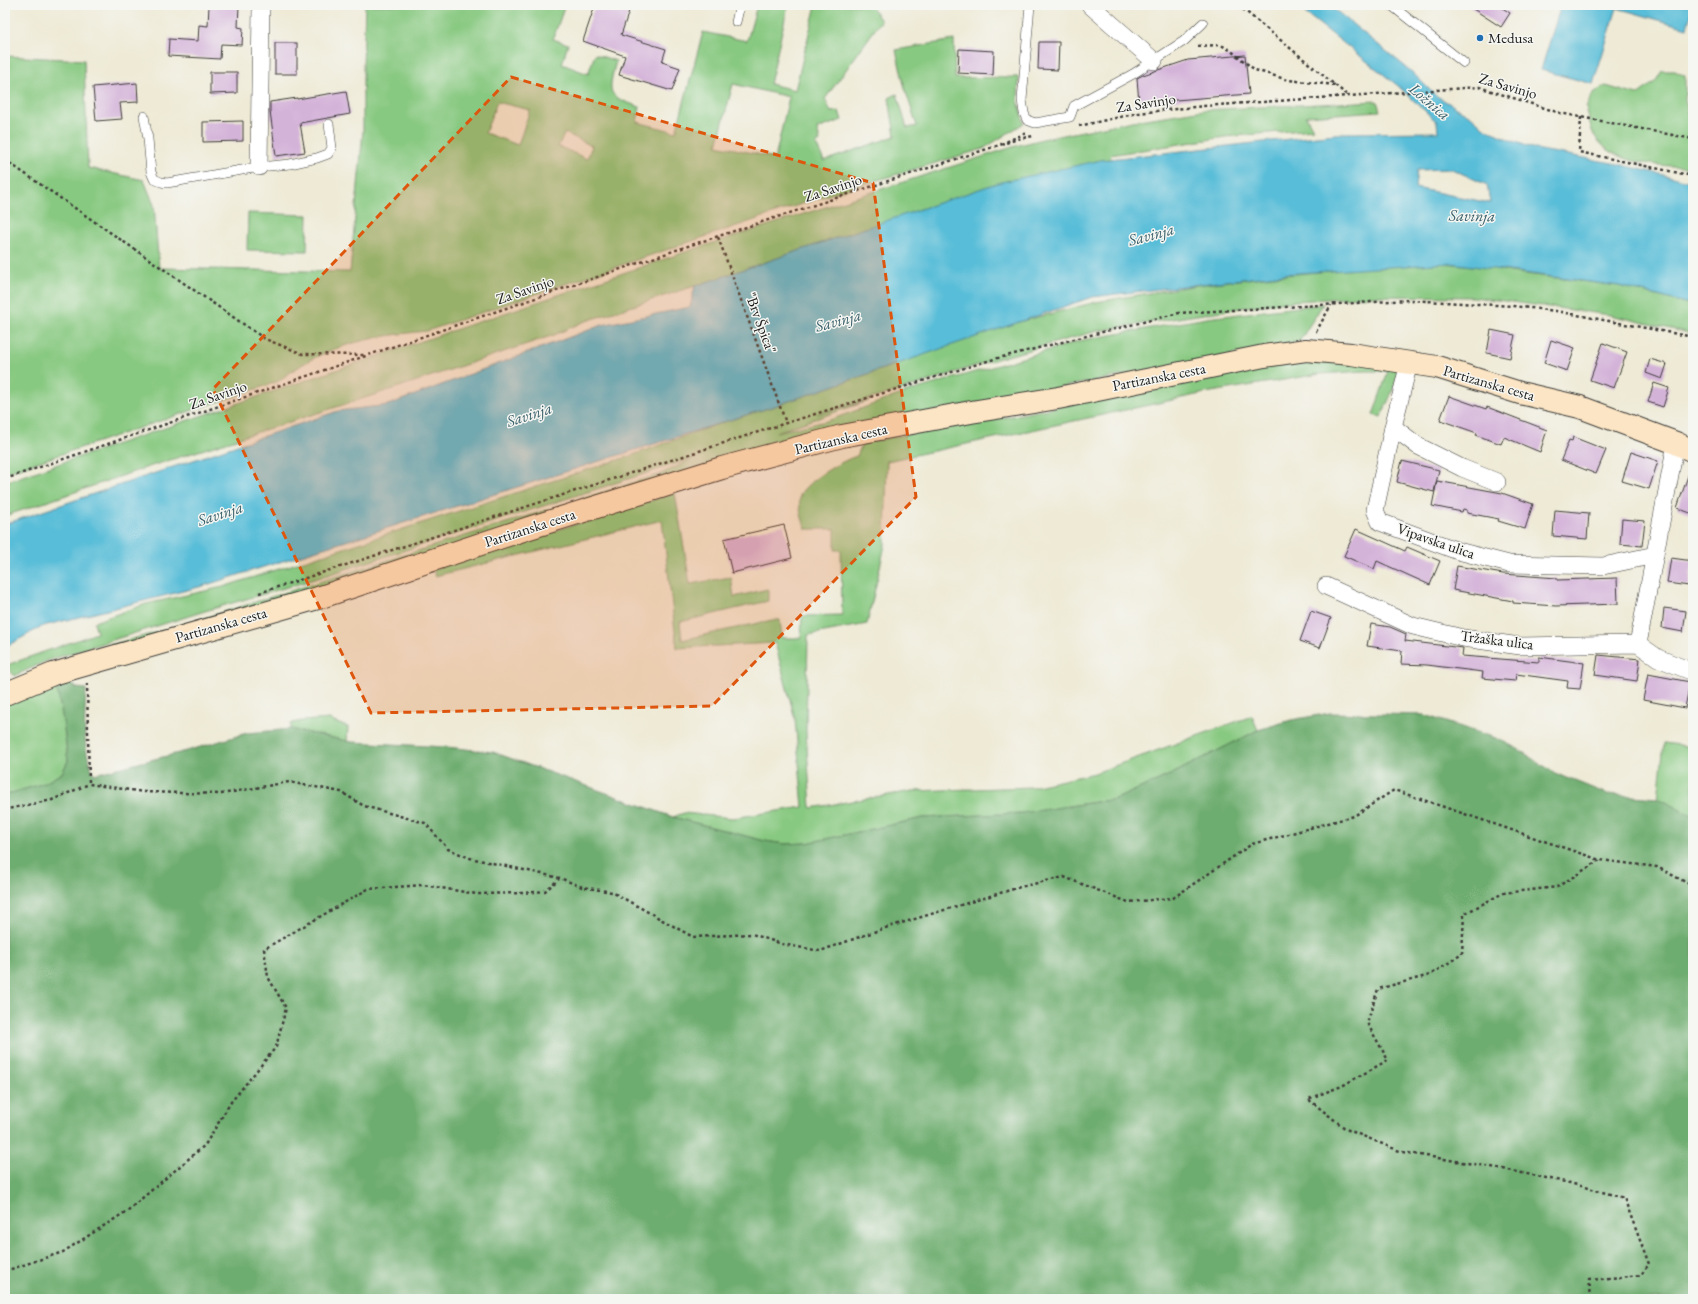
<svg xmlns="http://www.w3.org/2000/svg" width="1698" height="1304" font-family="'EB Garamond',serif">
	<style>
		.green { fill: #88c981; stroke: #52724e; fill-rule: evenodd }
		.forest { fill: #6ead6f; stroke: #456446 }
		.water { fill: #59bdd8; stroke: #3a6c7a; fill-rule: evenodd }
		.building { fill: #d4b3d9 }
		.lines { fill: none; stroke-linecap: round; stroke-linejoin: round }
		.lane-casing { stroke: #3c3b38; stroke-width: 10 }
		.street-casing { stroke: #3c3b38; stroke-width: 18 }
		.secondary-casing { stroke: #3c3b38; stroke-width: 24 }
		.path { stroke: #3c3b38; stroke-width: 2.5; stroke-dasharray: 3 3; stroke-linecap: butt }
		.lane { stroke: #fff; stroke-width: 9 }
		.street { stroke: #fff; stroke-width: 17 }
		.secondary { stroke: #fce5c4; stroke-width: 22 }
		.marked { fill: #de560d; fill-opacity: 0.2; stroke: #de560d; stroke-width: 3; stroke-dasharray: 8 5; stroke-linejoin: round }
		.poi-dot { fill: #1f6fb2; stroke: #f6f6f2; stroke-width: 1.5 }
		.labels { text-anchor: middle; stroke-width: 3; stroke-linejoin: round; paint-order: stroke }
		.poi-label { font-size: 15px; fill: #1c1c1c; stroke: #f6f6f2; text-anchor: start }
		.street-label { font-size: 15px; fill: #1c1c1c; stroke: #f6f6f2 }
		.water-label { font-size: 16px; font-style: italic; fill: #345c67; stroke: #f6f6f2 }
	</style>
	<rect width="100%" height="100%" fill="#f6f6f2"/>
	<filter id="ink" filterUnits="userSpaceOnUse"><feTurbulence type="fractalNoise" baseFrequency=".025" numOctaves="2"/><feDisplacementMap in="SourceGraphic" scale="8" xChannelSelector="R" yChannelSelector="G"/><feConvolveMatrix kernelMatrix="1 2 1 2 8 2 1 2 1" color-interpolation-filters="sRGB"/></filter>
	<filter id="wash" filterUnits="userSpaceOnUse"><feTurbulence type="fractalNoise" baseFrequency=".012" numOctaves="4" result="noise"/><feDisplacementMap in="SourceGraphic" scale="16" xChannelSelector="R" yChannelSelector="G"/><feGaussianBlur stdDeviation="0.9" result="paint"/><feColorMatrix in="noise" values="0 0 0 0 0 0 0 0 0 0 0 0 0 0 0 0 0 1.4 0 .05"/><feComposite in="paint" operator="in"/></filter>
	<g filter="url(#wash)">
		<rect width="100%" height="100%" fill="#eeead6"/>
		<g class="green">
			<path d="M365,5H565L553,39L568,44L562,64L588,74L595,54L616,61C607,95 607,96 640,107L637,122L676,132L703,32L747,41L757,5H788L770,84L795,90L816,5H871L881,21L825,99L831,112L839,111L842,120L817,129L820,141L816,144L824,161L895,136L889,98L897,94L907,128L917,126L905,89L896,50L954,40L955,78L1019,77L1018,100L1024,123L983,149L837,192L427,331C394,334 359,339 327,352C309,359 292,371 277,382L5,473V56L84,60L88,168L144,180L154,205L159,268L350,272L363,131V67ZM733,84L789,97L775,158L717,145ZM497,102L530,110L518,145L485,133ZM565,133L592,146L587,159L558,146Z"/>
			<path d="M1662,71H1675L1685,76V100L1690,120L1693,122V168C1660,164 1614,167 1594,135C1590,128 1589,116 1586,108L1593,93L1606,86L1637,95L1655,82Z"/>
			<polygon points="1377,101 1380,111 1306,116 1313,129 1225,137 1110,155 1112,161 698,285 583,322 554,335 390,390 145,468 5,516 5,482 694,249 1016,146 1043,139 1133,121 1204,110"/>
			<polygon points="248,213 308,215 307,251 247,250"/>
			<polygon points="1445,263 1492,268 1510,272 1619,286 1693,305 1693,334 1610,315 1474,297 1374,296 1296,301 1247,307 1097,331 1000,358 895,392 817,414 869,401 776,432 827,421 907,392 1083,340 1207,318 1323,304 1299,342 915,415 116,652 110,645 170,629 661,474 697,457 315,579 205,611 49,660 14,676 7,665 97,633 94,622 146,604 223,587 627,457 735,418 991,329 1096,302 1197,285 1272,276 1374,267"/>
			<path d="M1349,360L1394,367L1398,373C1395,388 1387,403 1381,417L1373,415L1388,371H1364L1320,374L1205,393L887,461L885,545L867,624L808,635L806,731L811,808L912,791L1032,787L1095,773L1252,716L1258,730L1172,774L1116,799L1022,813L923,818L807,843L785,844L765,841L673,817L684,813L733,818L803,807L795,719L775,643L677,648L662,520L435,576L433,569L675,493L690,584L731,577L734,597L768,589V601L680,622L682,640L772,620H780L782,638H801L802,616L842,615L841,550H835V529H806C802,519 798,507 800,496C804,482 843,460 857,456L862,444L898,436L982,422L1258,367L1302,362Z"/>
			<polygon points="55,680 63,720 68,761 62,773 45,783 5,795 5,699"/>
			<path d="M330,719L334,722L348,727L347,741L291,729V724C297,720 321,720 330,719Z"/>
			<polygon points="1664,743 1693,747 1693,816 1658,798"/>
		</g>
		<path class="forest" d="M55,680L71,682L76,688L86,689C85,718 81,747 94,774L187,751L247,733L291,729L352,742L447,747L493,752L673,817L765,841L785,844L807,843L923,818L1022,813L1116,799L1172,774L1258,730L1291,720L1330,713L1424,715L1496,738L1518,749L1555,773L1607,794L1658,798L1693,816V1299H5V795L45,783L62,773L68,761L63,720Z"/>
		<g class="water">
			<path d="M1295,5H1329L1412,72L1435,95L1472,117L1484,128L1508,139L1535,149L1618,164L1693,182V305L1619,286L1450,263L1285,274L1092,297L778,405L203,586L43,626L5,647V524L338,411L388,405L602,325L690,307L695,286L997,183L1101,160L1344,133L1438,132L1437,122L1397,85ZM1452,169L1487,185L1490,203L1415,188L1417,170Z"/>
			<polygon points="1561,5 1693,5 1687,28 1617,8 1593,84 1541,70"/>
		</g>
		<g id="blocks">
			<g class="building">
				<polygon points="209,5 239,5 238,27 243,28 242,45 221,44 220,59 168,56 169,39 198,41 199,25 208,26"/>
				<polygon points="595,5 631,5 621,35 666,49 662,62 680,68 672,91 619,75 625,56 583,41"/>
				<polygon points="1467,5 1498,5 1510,13 1501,27"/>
				<polygon points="1039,42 1059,42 1058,70 1038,69"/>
				<rect x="275" y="43" width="22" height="31"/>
				<polygon points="959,49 994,51 993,75 958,73"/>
				<polygon points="1245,55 1249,94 1139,103 1137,78 1143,75 1188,60"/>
				<polygon points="210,72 237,72 237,93 210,94"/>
				<polygon points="137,83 138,102 120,103 122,119 96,121 93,87"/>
				<polygon points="346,91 350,114 300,123 305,152 276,156 270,111 270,102 297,98 297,99"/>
				<polygon points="243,121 243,141 203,142 203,122"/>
				<polygon points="1491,330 1515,335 1510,358 1487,353"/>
				<polygon points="1551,340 1575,348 1567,371 1544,363"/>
				<polygon points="1603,343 1627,352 1614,388 1590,380"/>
				<polygon points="1650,359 1667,364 1662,379 1646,373"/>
				<polygon points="1654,383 1669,388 1663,407 1648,402"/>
				<polygon points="1449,396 1486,409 1487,407 1547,430 1540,452 1504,437 1501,444 1476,435 1477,433 1440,420"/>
				<polygon points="1573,437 1606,450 1596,474 1561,460 1569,440 1572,441"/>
				<polygon points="1631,452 1658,461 1649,489 1622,481"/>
				<polygon points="1402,461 1439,470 1434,492 1397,482"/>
				<polygon points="1691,467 1693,467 1693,514 1677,508"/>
				<polygon points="1437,481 1502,493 1533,504 1525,529 1498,521 1499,519 1467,513 1467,510 1463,509 1462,512 1432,506"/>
				<polygon points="1555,510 1589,513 1587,539 1553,536"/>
				<polygon points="1622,519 1645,521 1642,546 1620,544"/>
				<polygon points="784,525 792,558 732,573 724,539"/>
				<polygon points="1356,529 1405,551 1407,547 1440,561 1430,585 1377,561 1374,569 1344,556"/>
				<polygon points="1671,558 1693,561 1689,586 1667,583"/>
				<polygon points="1457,566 1503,574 1557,578 1557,580 1617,578 1618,604 1556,606 1513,603 1513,601 1453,590"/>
				<polygon points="1664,608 1686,611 1683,632 1662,628"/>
				<polygon points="1311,611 1331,618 1320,648 1300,641"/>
				<polygon points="1371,624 1390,627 1406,634 1405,641 1463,648 1462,656 1539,662 1539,657 1584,663 1580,689 1567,688 1568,681 1516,674 1515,681 1482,678 1483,672 1427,665 1401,664 1402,651 1367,646"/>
				<polygon points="1598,655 1640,659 1637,681 1595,675"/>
				<polygon points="1648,674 1690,682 1685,708 1643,700"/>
			</g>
		</g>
	</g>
	<g filter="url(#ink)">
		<use href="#blocks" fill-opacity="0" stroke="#3c3b38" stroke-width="1"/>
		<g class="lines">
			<defs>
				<g id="lane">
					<polyline points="1030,5 1022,100 1024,113 1027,120 1035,123 1070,117 1074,106 1133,74 1184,41 1203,23"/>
					<polyline points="1391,5 1464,63"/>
					<polyline points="736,22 740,5"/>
					<polyline points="144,116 148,139 151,172 154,179 161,182 167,183 259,167 290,164 317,158 328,154 332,148 329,124"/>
				</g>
				<g id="street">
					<polyline points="1090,5 1154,61"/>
					<polyline points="259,167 261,5"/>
					<polyline points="1409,363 1393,427 1375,510 1380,522 1458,551 1509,564 1603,566 1655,555"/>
					<polyline points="1393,427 1418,446 1462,468 1497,482"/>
					<polyline points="1326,586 1413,626 1463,638 1520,646 1638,644 1658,658 1693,672"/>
					<polyline points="1638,644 1676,443"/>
				</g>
				<polyline id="secondary" points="5,694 53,674 318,598 529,528 722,468 842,436 971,412 1058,398 1264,356 1306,350 1351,354 1437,367 1520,393 1580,407 1676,443 1693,451"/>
			</defs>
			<use href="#lane" class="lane-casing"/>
			<use href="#street" class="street-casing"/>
			<use href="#secondary" class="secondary-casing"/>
			<g class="path">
				<polyline points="1238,5 1347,95"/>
				<polyline points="1198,46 1221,45 1230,50 1255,70 1288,80 1335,85"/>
				<polyline points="1581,117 1579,152 1693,176"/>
				<polyline points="1079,126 1138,113 1204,106 1479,87 1560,113 1693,139"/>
				<polyline points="1001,144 1026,133"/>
				<polyline points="5,160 265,339 303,354 364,355"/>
				<polyline points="718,237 786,423"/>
				<polyline points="1316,332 1331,305"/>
				<polyline points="5,479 691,245 1018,139 1033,136"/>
				<polyline points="259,593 786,423 994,359 1179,313 1409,300 1513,306 1556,311 1693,337"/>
				<polyline points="87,683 89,784"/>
				<polyline points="5,812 8,809 52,800 89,784 144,792 221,794 289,782 341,792 364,806 425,823 448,849 470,858 560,878 582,887 612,892 693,937 752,934 782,944 820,951 882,929 1020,887 1064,877 1128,902 1173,898 1252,844 1354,816 1394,790 1600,860 1657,867 1693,886"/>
				<polyline points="5,1271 63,1252 127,1211 205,1145 231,1102 276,1047 286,1008 268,977 264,949 368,889 423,885 476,894 524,893 545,891 559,879"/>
				<polyline points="1589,1299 1590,1280 1641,1275 1649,1264 1624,1198 1570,1183 1503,1169 1402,1152 1346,1129 1308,1099 1342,1086 1388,1060 1367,1023 1378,989 1430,975 1462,954 1464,914 1503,893 1557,887 1600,860"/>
			</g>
			<use href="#lane" class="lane"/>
			<use href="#street" class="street"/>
			<use href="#secondary" class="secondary"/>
		</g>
	</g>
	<path class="marked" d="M511,77L873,183L916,497L712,706L371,713L213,389Z"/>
	<circle class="poi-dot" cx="1480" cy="38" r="4"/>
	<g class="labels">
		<g class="poi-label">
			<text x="1488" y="43">Medusa</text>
		</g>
		<g class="street-label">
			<text transform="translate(1508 86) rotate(16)" y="5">Za Savinjo</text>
			<text transform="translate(1146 103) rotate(-9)" y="5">Za Savinjo</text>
			<text transform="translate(833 188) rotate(-18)" y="5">Za Savinjo</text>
			<text transform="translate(525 290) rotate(-19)" y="5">Za Savinjo</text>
			<text transform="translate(761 323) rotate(70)" y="5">"Brv Špica"</text>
			<text transform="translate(1159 377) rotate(-11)" y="5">Partizanska cesta</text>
			<text transform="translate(1489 383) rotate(16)" y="5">Partizanska cesta</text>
			<text transform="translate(218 395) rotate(-19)" y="5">Za Savinjo</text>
			<text transform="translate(841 439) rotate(-13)" y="5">Partizanska cesta</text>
			<text transform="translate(530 528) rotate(-18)" y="5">Partizanska cesta</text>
			<text transform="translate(1436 541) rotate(19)" y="5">Vipavska ulica</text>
			<text transform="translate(221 625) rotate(-16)" y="5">Partizanska cesta</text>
			<text transform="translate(1497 640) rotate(7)" y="5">Tržaška ulica</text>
		</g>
		<g class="water-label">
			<text transform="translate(1430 101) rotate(40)" y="6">Ložnica</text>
			<text transform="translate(1472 215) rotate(1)" y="6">Savinja</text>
			<text transform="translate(1151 234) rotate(-15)" y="6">Savinja</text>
			<text transform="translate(838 320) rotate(-15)" y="6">Savinja</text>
			<text transform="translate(529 414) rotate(-18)" y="6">Savinja</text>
			<text transform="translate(220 513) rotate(-18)" y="6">Savinja</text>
		</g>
	</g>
	<rect width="1698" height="1304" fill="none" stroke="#f6f6f2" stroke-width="20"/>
</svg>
